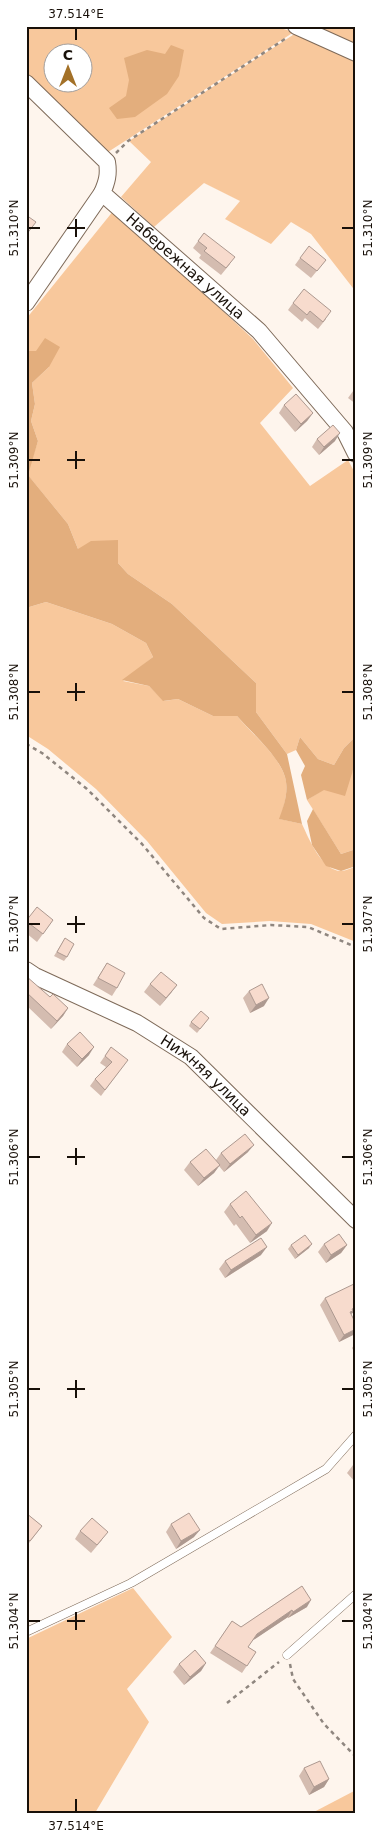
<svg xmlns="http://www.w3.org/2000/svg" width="382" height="1839" font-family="'DejaVu Sans',sans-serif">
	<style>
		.green { fill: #f8c89c; fill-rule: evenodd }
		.forest { fill: #e3ae7d }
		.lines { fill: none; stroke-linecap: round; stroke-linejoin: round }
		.service-casing { stroke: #7e6a59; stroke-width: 9 }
		.minor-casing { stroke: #7e6a59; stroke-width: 18 }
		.path { stroke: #8f867f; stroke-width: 2.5; stroke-dasharray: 4 4; stroke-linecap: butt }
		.service { stroke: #fff; stroke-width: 8 }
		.minor { stroke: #fff; stroke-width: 16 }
		.wall { fill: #d4bcb0 }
		.shaded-wall { fill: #ad9990 }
		.building { fill: #f7dbcd; stroke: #ad9990 }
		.ticks { fill: none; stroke: #181009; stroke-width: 2 }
		.labels { text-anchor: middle; stroke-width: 4.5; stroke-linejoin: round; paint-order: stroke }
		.street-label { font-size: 15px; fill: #181009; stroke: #fff }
		.neatline { fill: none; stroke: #181009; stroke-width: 2 }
		.ticks-label { font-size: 12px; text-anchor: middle; fill: #181009 }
	</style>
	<rect width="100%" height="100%" fill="#fef5ed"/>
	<g class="green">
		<path d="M26,26H273L294,32L108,152L26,75ZM52,52H82V82H52Z"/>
		<polygon points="309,26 356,26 356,47"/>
		<polygon points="296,33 356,61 356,292 311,234 291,222 271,244 225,219 240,201 204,183 154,227 121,197 151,162 129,141"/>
		<polygon points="114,210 253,339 293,388 260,423 310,486 348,460 356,475 356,736 344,748 334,765 318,759 300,737 296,750 287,754 256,712 256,683 172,604 128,574 118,563 78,549 68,524 27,474 38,441 31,421 35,404 32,383 49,367 36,351 26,351 26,319"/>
		<path d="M46,602L112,624L146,643L153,657L123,681L149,686L164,701L178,699L213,716H237C251,733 279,756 285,777C289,790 284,806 280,819L302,824C309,839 322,871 341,871C345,871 352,868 356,866V942L311,924L270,921L222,924L206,913L147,841L96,789L48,749L26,735V608Z"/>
		<polygon points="356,769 356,849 341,854 307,800"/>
		<polygon points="133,1588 172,1637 127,1689 149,1722 95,1813 26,1813 26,1639"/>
		<polygon points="356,1790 356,1813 312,1813"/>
	</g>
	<g class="forest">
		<polygon points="171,45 184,50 179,76 167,94 135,117 117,119 109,108 126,96 129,80 124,58 147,50 165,54"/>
		<path d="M45,338L60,347L49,367L32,383L35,404L31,421L38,441L28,475L68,524L78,549L91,541L118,540V563L128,574L172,604L256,683V712L287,754L302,824L279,819C284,806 289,791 285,777C279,756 251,732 237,716H213L178,699L163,701L149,686L122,680L153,657L146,643L112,624L46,602L26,608V351H36Z"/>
		<polygon points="356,736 356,769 353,770 345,796 324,790 307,800 301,775 305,766 296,750 300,737 318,759 334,765 344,748"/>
		<polygon points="313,809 341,854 356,849 356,866 341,871 326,866 312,845 307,821"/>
	</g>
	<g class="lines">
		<defs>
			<g id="service">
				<polyline points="26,1632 131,1583 326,1469 356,1435"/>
				<polyline points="287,1655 356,1594"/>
			</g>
			<g id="minor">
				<polyline points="296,26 356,53"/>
				<path id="s1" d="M26,83L107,162C109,174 107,182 102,193L259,331L345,432L356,454"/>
				<polyline points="26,303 102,193"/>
				<path id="s2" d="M26,970L35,976L137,1023L191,1057L356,1220"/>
			</g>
		</defs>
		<use href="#service" class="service-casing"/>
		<use href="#minor" class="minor-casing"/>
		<g class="path">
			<polyline points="116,153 128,141 288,37"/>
			<polyline points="26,744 42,753 87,789 142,844 204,918 221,929 271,925 308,927 356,947"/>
			<polyline points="290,1664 293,1679 324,1724 356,1757"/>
			<polyline points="227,1703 279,1662"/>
		</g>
		<use href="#service" class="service"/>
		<use href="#minor" class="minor"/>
	</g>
	<g class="wall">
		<polygon points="204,233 230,264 221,275 199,258 201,255 193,248"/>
		<polygon points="300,258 326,260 311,278 295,265"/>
		<polygon points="293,303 326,319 318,329 305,318 302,322 288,310"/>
		<polygon points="356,387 356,404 348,398"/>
		<polygon points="284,405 313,413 307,421 295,432 279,413"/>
		<polygon points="317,439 335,441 319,455 312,447"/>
		<polygon points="26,920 53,920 37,942 26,933"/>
		<polygon points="65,938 67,957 64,961 54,956"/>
		<polygon points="107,963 117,988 112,996 93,985"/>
		<polygon points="26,977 50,997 68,1008 63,1016 51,1029 26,1005"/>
		<polygon points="150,984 177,985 160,1006 144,992"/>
		<polygon points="249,991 264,1006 250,1013 243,998"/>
		<polygon points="209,1018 197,1033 189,1026 191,1022"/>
		<polygon points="67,1044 89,1055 77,1067 62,1052"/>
		<polygon points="111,1047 123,1066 101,1096 90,1086 95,1079 106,1067 100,1063"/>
		<polygon points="248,1152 224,1172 219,1166 214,1173 198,1186 184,1170 190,1162 216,1160 221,1153"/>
		<polygon points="230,1204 267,1231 250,1243 236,1224 234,1226 224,1212"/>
		<polygon points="324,1244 347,1245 341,1253 326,1263 318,1252"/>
		<polygon points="291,1245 309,1248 295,1259 288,1249"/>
		<polygon points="261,1255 225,1278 219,1269 225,1261"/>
		<polygon points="325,1298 356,1311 351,1314 353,1335 339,1342 320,1305"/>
		<polygon points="356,1342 356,1355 352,1348"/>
		<polygon points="356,1463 356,1483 347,1473 353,1465"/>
		<polygon points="26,1513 42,1526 26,1547"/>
		<polygon points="171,1524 194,1537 176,1549 166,1532"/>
		<polygon points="80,1531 102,1540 91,1553 75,1539"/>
		<polygon points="302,1586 307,1607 288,1618 288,1617 253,1640 248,1647 256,1652 242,1673 210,1653 232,1621 241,1627"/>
		<polygon points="206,1663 201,1671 184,1685 173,1672 179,1664"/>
		<polygon points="304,1768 329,1779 324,1787 309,1795 299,1776"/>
	</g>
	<g class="shaded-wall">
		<polygon points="313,413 307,421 295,432 301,424"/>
		<polygon points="340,433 335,441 319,455 324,447"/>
		<polygon points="177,985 171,993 160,1006 166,998"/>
		<polygon points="269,998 264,1006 250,1013 256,1005"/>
		<polygon points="68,1008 63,1016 51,1029 57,1021"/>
		<polygon points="94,1047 89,1055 77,1067 82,1059"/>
		<polygon points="254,1145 248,1152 224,1172 230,1164"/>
		<polygon points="220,1165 214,1173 198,1186 204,1178"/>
		<polygon points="272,1223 267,1231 250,1243 256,1235"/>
		<polygon points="312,1244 309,1248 295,1259 298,1255"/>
		<polygon points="347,1245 341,1253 326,1263 331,1255"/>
		<polygon points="267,1247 261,1255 225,1278 231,1270"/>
		<polygon points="356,1307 356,1311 351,1314 348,1318 345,1320 352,1309"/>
		<polygon points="356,1329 356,1331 353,1335 339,1342 344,1335"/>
		<polygon points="200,1530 194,1537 176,1549 181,1541"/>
		<polygon points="311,1600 307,1607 288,1618 293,1612"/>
		<polygon points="292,1610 288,1617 252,1641 257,1634"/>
		<polygon points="206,1663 201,1671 184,1685 190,1677"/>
		<polygon points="329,1779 324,1787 309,1795 314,1787"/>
	</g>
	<g class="building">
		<polygon points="26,215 36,222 26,235"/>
		<polygon points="204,233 235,257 226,268 204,251 207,248 198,241"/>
		<polygon points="309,246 326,260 317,271 300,258"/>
		<polygon points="304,289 331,311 323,322 310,311 307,315 293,303"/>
		<polygon points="296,394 313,413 301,424 284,405"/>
		<polygon points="333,425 340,433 324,447 317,439"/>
		<polygon points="37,907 53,920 43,934 26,921"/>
		<polygon points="65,938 74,944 67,957 57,952"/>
		<polygon points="107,963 125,973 117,988 98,978"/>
		<polygon points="161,972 177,985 166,998 150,984"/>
		<polygon points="26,976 50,997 53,994 68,1008 57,1021 26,992"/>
		<polygon points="262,984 269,998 256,1005 249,991"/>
		<polygon points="201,1011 209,1018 200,1029 191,1022"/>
		<polygon points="80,1032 94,1047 82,1059 67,1044"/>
		<polygon points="111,1047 128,1060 105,1090 95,1079 112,1062 105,1056"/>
		<polygon points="245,1134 254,1145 230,1164 221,1153"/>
		<polygon points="206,1149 220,1165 204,1178 190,1162"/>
		<polygon points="246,1191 272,1223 256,1235 242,1216 240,1218 230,1204"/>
		<polygon points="339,1234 347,1245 331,1255 324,1244"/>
		<polygon points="305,1235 312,1244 298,1255 291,1245"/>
		<polygon points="261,1238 267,1247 231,1270 225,1261"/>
		<polygon points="356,1283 356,1307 352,1309 353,1311 350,1312 356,1324 356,1329 344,1335 325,1298"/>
		<polygon points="356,1463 356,1468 353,1465"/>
		<polygon points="26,1513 42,1526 30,1541 26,1538"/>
		<polygon points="189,1513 200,1530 181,1541 171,1524"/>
		<polygon points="92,1518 108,1532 97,1545 80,1531"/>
		<polygon points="302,1586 311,1600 293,1612 292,1610 257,1634 248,1647 256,1652 247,1666 215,1646 232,1621 241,1627"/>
		<polygon points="195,1650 206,1663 190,1677 179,1664"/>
		<polygon points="320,1761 329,1779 314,1787 304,1768"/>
	</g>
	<path class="ticks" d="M76,28V40M76,219V237M28,228H40M67,228H85M342,228H354M76,451V469M28,460H40M67,460H85M342,460H354M76,683V701M28,692H40M67,692H85M342,692H354M76,916V933M28,924H40M67,924H85M342,924H354M76,1148V1165M28,1157H40M67,1157H85M342,1157H354M76,1380V1398M28,1389H40M67,1389H85M342,1389H354M76,1612V1630M28,1621H40M67,1621H85M342,1621H354M76,1799V1812"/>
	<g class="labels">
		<g class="street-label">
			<text dy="5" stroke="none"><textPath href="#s1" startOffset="256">Набережная улица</textPath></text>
			<text dy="5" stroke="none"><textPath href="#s2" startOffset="210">Нижняя улица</textPath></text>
		</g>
	</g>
	<rect width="382" height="1839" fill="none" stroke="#ffffff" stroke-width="55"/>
	<g transform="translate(68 68)"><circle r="24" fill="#ffffff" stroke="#a39f9d"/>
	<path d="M0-4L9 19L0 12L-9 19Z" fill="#a37128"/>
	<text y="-8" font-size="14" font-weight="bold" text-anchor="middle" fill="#181009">С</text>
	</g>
	<rect x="28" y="28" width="326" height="1784" class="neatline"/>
	<g class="ticks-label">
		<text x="76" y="18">37.514°E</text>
		<text transform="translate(14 228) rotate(-90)" y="4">51.310°N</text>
		<text transform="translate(368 228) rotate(-90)" y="4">51.310°N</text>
		<text transform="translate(14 460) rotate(-90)" y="4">51.309°N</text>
		<text transform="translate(368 460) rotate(-90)" y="4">51.309°N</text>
		<text transform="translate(14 692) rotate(-90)" y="4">51.308°N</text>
		<text transform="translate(368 692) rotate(-90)" y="4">51.308°N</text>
		<text transform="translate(14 924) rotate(-90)" y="4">51.307°N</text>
		<text transform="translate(368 924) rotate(-90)" y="4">51.307°N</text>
		<text transform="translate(14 1157) rotate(-90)" y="4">51.306°N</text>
		<text transform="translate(368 1157) rotate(-90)" y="4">51.306°N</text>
		<text transform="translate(14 1389) rotate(-90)" y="4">51.305°N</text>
		<text transform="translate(368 1389) rotate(-90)" y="4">51.305°N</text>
		<text transform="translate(14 1621) rotate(-90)" y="4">51.304°N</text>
		<text transform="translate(368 1621) rotate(-90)" y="4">51.304°N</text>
		<text x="76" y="1830">37.514°E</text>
	</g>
</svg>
